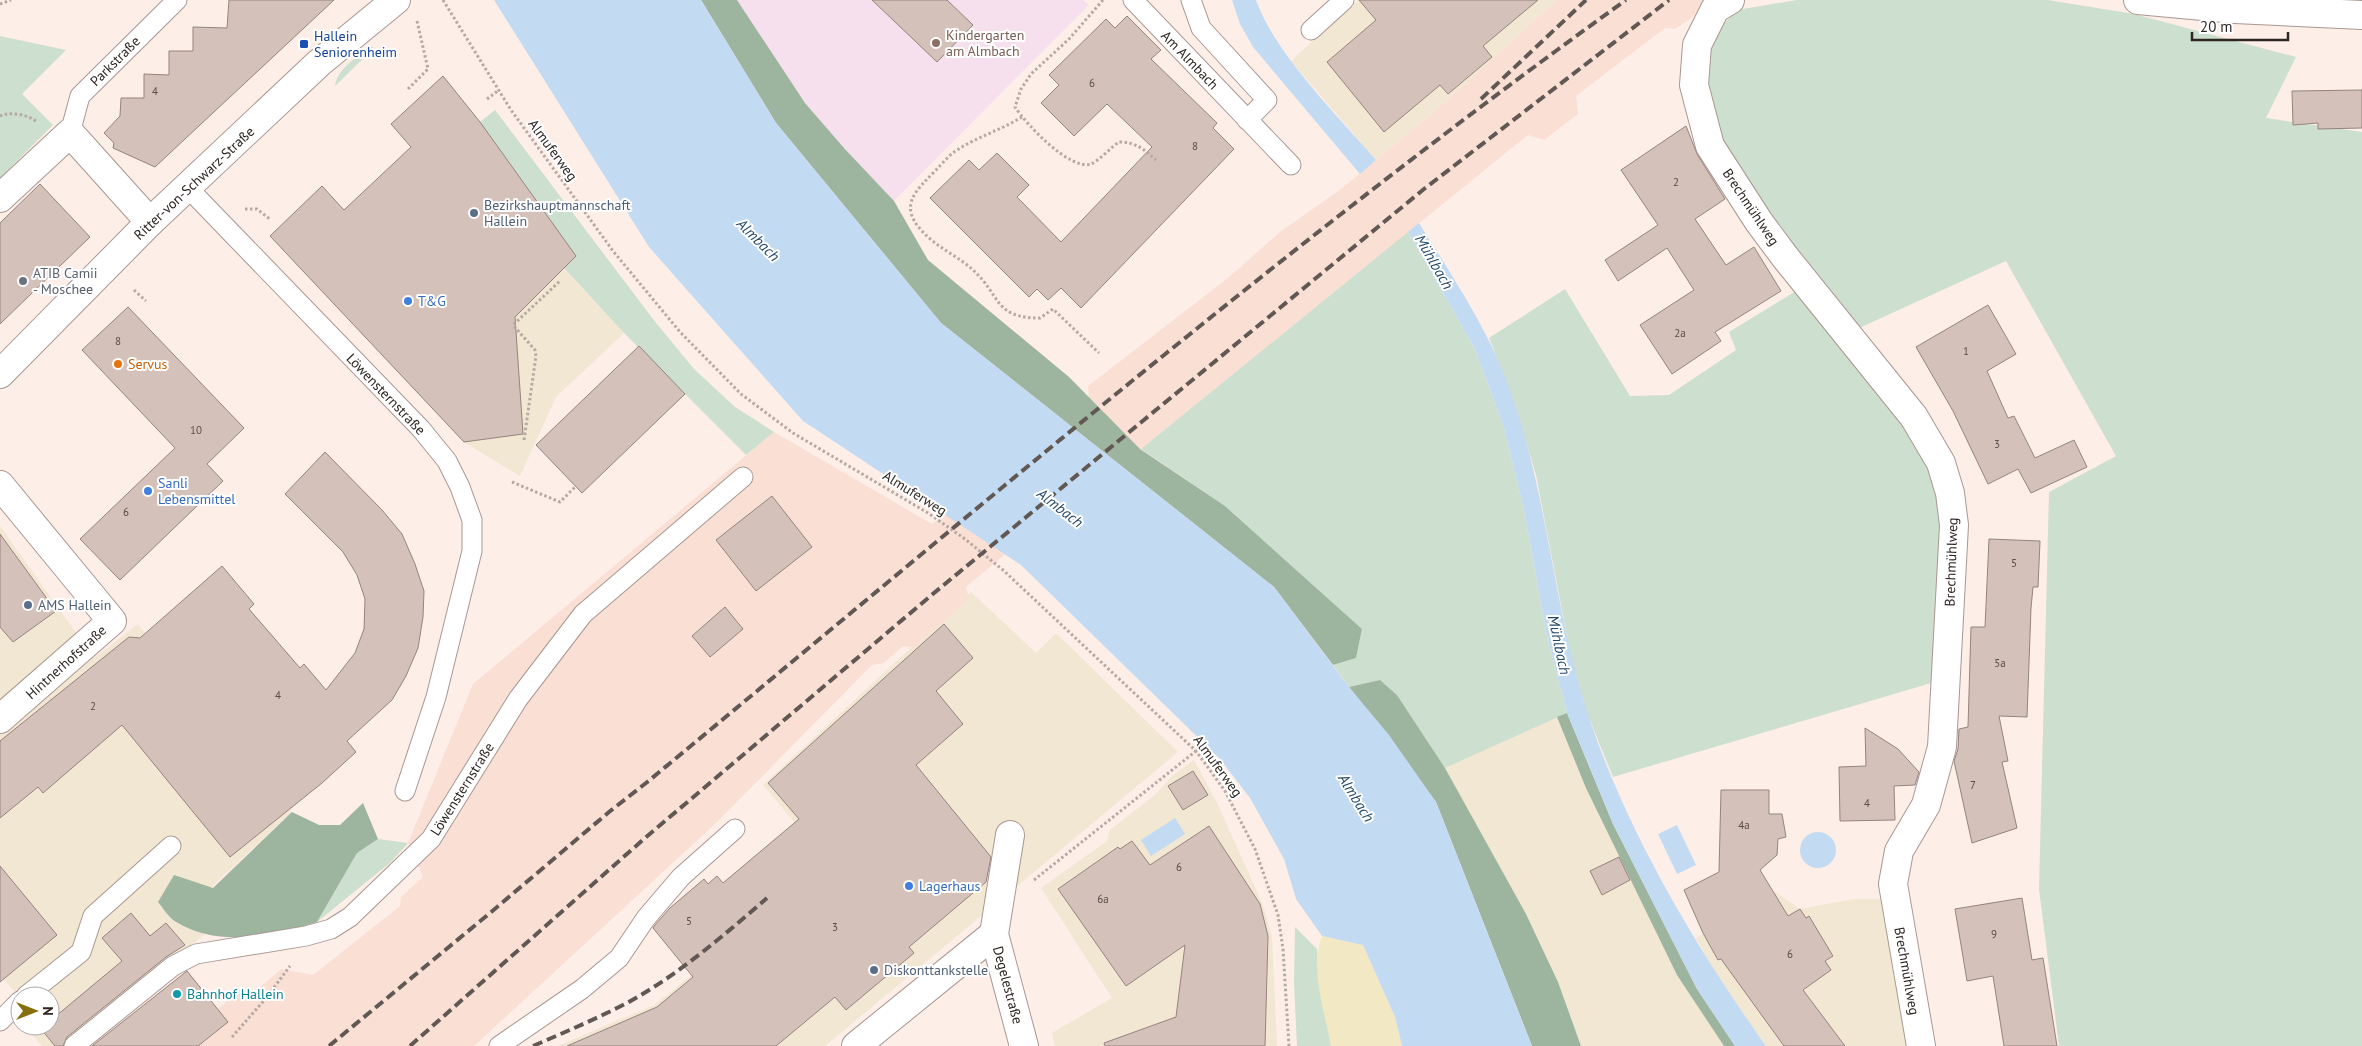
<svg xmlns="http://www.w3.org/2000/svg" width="2362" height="1046" font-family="'PT Sans',sans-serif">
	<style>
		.commercial { fill: #f1e7d2 }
		.built { fill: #fadfd5 }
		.education { fill: #f7e0ed }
		.green { fill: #cddfce }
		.forest { fill: #9db49e }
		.sand { fill: #f2e8c3 }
		.water { fill: #c3dbf2 }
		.building { fill: #d4c1ba; stroke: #95837d }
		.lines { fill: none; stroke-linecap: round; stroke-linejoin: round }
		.service-casing { stroke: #a99791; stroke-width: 21 }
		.minor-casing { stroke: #a99791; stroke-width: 30 }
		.path { stroke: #b6a9a4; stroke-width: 3; stroke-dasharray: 2.5 2.5; stroke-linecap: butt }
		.service { stroke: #fff; stroke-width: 19 }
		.minor { stroke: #fff; stroke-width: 28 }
		.rail { stroke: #615854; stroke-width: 4; stroke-dasharray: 10 5; stroke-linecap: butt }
		.education-dot { fill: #8d6e63; stroke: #fff; stroke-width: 2 }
		.transit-dot { fill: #1a4fb4; stroke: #fff; stroke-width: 2 }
		.service-dot { fill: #5c6f8a; stroke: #fff; stroke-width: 2 }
		.worship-dot { fill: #6b7280; stroke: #fff; stroke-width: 2 }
		.shop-dot { fill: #3f7fe0; stroke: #fff; stroke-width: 2 }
		.food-dot { fill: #e8710a; stroke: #fff; stroke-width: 2 }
		.culture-dot { fill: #0f9aa8; stroke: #fff; stroke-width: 2 }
		.labels { text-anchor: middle; stroke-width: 4; stroke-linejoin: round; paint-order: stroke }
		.number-label { font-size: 11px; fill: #574d49 }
		.education-label { font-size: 14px; fill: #785e54; stroke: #fff; text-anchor: start }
		.transit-label { font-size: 14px; fill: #164399; stroke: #fff; text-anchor: start }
		.street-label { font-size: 14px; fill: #2d2623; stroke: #fff }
		.service-label { font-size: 14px; fill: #4e5e75; stroke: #fff; text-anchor: start }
		.worship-label { font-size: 14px; fill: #5b616d; stroke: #fff; text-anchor: start }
		.shop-label { font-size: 14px; fill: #366cbe; stroke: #fff; text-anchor: start }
		.food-label { font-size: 14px; fill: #c56008; stroke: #fff; text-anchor: start }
		.culture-label { font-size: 14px; fill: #0d838f; stroke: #fff; text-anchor: start }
		.water-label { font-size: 15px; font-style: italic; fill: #24496a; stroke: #fff }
	</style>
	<rect width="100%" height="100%" fill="#feeee8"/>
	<g class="commercial">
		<polygon points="1358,0 1557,0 1433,113 1376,160 1291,61"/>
		<polygon points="461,99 576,256 564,269 624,333 556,397 520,476 464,442 294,261"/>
		<polygon points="0,526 94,658 138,624 292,812 174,922 205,934 69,1046 42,1046 25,1026 50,1026 50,996 20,996 20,998 0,975"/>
		<polygon points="971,592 1036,653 1056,633 1178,752 825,1046 558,1046 654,1005 787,900 812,843 763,785"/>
		<polygon points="1567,713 1613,824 1697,989 1735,1046 1581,1046 1558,982 1526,914 1445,768"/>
		<polygon points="1194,760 1218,805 1263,905 1272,937 1277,1046 1055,1046 1052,1033 1112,998 1041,888 1107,841 1110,830 1156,794 1172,776"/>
		<polygon points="1775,892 1800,909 1854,899 1886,899 1909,1046 1766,1046 1721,983 1696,938"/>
	</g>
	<polygon class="built" points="1557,0 1705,0 1693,17 1675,29 1665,28 1576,96 1578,114 1544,140 1528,135 1141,449 1132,448 966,587 969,599 914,648 903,646 884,663 872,665 715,824 474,1046 174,1046 241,989 249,997 281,969 313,975 400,906 401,897 423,877 408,843 473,684 774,432 932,524 1089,398 1088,386 1228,278 1280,232 1341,189 1433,113"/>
	<polygon class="education" points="737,0 1083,0 1089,5 894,201 844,148 805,103"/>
	<g class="green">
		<polygon points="1797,0 2048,0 2134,14 2296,57 2266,118 2362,132 2362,1046 2059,1046 2039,889 2049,492 2116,456 2006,261 1857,329 1801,265 1720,139 1705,85 1705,43 1737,10"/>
		<polygon points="0,36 66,50 22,94 53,125 0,178"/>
		<path d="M371,46L374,48L335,86C338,67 357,58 371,46Z"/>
		<polygon points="495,110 653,319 694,369 735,407 774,432 746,455 624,333 564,268 576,256 480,122"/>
		<polygon points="1408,232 1475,349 1504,428 1524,510 1546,632 1567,713 1445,768 1397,695 1380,680 1349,687 1333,665 1356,658 1362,629 1225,506 1141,449"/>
		<polygon points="1801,288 1917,440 1939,487 1944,522 1938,681 1613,777 1587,713 1571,657 1536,475 1513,398 1489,338 1565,289 1630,396 1669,395 1736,350 1729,332"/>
		<polygon points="378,839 408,843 391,862 317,922 357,853"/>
		<polygon points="1295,927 1317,949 1318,973 1331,1046 1297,1046 1294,983"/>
	</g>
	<g class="forest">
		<polygon points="701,0 737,0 805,103 844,148 894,201 928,260 1069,377 1140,449 1225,506 1362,629 1356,658 1333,665 1274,587 941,323 776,123"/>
		<polygon points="1380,680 1397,695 1445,768 1526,914 1558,982 1581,1046 1532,1046 1436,802 1349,687"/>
		<polygon points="1567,713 1613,824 1697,989 1735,1046 1724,1046 1677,975 1586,788 1557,717"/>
		<path d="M363,803L378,839L357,853L317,922C272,936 219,948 176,922C169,918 163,908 158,902L174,875L213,888L292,812L319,825H340Z"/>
	</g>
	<path class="sand" d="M1322,936L1363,945L1395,1017L1402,1046H1331C1325,1012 1309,969 1322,936Z"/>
	<g class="water">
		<polygon points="494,0 701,0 776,123 941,323 1274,587 1349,687 1389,735 1436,802 1532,1046 1402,1046 1395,1017 1363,945 1322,936 1296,899 1284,859 1250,798 1220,759 1021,565 803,421 649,247"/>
		<path d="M1232,0H1256C1275,54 1338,116 1376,160L1360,174L1253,47L1240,24Z"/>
		<path d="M1419,223C1454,279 1492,335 1513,398C1548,500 1554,609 1587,711C1624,827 1696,948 1766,1046H1735L1697,989L1613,824L1567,713L1546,632L1524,510L1504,428L1475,349L1408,232Z"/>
		<polygon points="1175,818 1185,834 1151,856 1141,840"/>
		<polygon points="1677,825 1696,865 1677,874 1658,834"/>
		<circle cx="1818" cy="850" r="18"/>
	</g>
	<g class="building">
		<polygon points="229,0 334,0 155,167 113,148 114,143 104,133 120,116 121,98 144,98 144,74 169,75 169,51 193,51 193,27 227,28"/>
		<polygon points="872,0 947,0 973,25 937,62"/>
		<polygon points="1359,0 1538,0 1483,46 1492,57 1448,94 1440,85 1384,132 1327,62 1376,20"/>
		<polygon points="1127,16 1161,50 1151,59 1217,123 1213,128 1234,149 1081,308 1061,288 1048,300 1037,289 1029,297 930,198 969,160 979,170 997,153 1029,185 1017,197 1061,242 1152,147 1107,104 1074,136 1041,103 1059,85 1049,75 1106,19 1115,28"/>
		<polygon points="443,76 480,122 576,256 515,317 523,434 464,442 270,236 322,186 344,210 411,147 391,124"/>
		<polygon points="2362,90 2362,128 2318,129 2318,123 2293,125 2292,91"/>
		<polygon points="1686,126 1697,154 1725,199 1695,219 1726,265 1754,247 1781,291 1715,332 1721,341 1672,374 1640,325 1694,290 1667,248 1618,281 1605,260 1658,225 1621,170"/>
		<polygon points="40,184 90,237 0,324 0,223"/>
		<polygon points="1988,305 2016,354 1987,371 2008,418 2014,416 2035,458 2074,440 2087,467 2031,493 2018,469 1988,484 1953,411 1916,347"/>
		<polygon points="128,307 244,428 207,464 223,481 120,580 80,539 175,448 82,350"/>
		<polygon points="639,346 685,394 582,493 536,445"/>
		<polygon points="325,452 382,510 402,534 415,564 424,591 423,617 418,648 406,676 392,700 347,741 356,752 322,783 230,857 122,725 43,793 38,787 0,818 0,741 129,637 140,638 222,566 254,604 249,609 300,668 304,664 326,690 355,653 364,629 365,599 357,575 343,552 285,494"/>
		<polygon points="772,496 812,547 756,591 716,540"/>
		<polygon points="0,534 56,611 13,642 0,627"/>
		<polygon points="1989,539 2040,541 2038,587 2033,587 2031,608 2027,717 1999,716 2008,761 2002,762 2017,828 1972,843 1954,761 1958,749 1959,729 1968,727 1971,627 1985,627"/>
		<polygon points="725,607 743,629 710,657 692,636"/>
		<polygon points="944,624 973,658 936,691 963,724 916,765 991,857 986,882 909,947 914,953 846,1010 835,997 776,1046 567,1046 657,1007 693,977 653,928 655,925 670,908 704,879 708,884 717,876 723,883 799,819 768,783"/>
		<polygon points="1865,728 1898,749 1919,772 1915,785 1894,786 1895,820 1840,821 1839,767 1866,766"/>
		<polygon points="1193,771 1208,795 1183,810 1168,786"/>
		<polygon points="1721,790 1769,790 1769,814 1782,814 1786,837 1778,839 1777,855 1760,870 1788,916 1800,909 1806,918 1809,916 1833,956 1825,961 1831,970 1803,990 1845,1046 1784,1046 1721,959 1718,960 1703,933 1684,890 1719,872"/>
		<polygon points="1209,826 1260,904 1268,936 1265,1046 1105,1046 1104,1043 1176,1017 1185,945 1126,986 1058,889 1118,847 1120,849 1132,841 1150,865"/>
		<polygon points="1619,857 1630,880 1602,895 1590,871"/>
		<polygon points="0,866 57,935 0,982"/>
		<polygon points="2022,898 2032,960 2043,958 2057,1046 2004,1046 1993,976 1967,981 1955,909"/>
		<polygon points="131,913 150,936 166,923 185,945 166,957 67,1037 63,1046 55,1046 41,1029 50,1026 50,1021 122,961 102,938"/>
		<polygon points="187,971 228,1022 198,1046 92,1046"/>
	</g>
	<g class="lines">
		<defs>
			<g id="service">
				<polyline points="1133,0 1291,165"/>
				<polyline points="1191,0 1201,28 1267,100 1247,120"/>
				<polyline points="1311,30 1344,0"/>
				<polyline points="70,133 80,96 177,0"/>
				<polyline points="188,188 421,429 447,461 460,487 472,520 472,551 436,697 405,791"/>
				<polyline points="26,996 81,952 93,916 171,846"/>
				<polyline points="0,1021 20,1001"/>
				<polyline points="74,1046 173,966 196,954 306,936 331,929 350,917 431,839 518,699 583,614 743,477"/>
				<polyline points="499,1046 582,989 619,958 646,918 681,877 735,829"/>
			</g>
			<g id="minor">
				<polyline points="1730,0 1715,9 1697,45 1694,85 1710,146 1759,222 1785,257 1914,417 1941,463 1950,493 1954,525 1942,747 1926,805 1899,851 1893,884 1921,1046"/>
				<polyline points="2138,0 2235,9 2362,15"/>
				<polyline points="0,198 70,133 150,222"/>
				<polyline points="0,374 150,222 319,63 396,0"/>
				<polyline points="0,485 112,621 0,719"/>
				<polyline points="1010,835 994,934 1024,1046"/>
				<polyline points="856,1046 994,934"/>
			</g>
		</defs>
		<use href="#service" class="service-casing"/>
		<use href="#minor" class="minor-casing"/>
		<g class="path">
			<polyline points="443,0 511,110 613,251 680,332 741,394 793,433 928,513 965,539 1003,570 1196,751 1225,791 1255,849 1278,915 1283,949 1289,1046"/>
			<path d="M1103,0L1069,39L1031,74L1021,89L1015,107C1026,124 1070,171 1091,164C1100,160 1110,148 1119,142C1135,142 1144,149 1156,160"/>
			<polyline points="0,4 11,0"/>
			<polyline points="408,89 428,69 417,21"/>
			<polyline points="487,99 499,90"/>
			<path d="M0,116C10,111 29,115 37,122"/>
			<path d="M1022,117C1001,130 977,137 957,150C949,155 942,164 935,171C916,191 898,205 922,231C936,247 958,256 973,270C1001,295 993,318 1040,318L1053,309L1099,353"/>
			<polyline points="245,209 257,209 271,220"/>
			<polyline points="134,290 146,301"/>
			<polyline points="524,440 536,356 535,350 513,325 560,281"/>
			<polyline points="512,482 560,502 576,486"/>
			<polyline points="1034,880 1196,751"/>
			<polyline points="232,1037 267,997 290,966"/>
		</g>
		<use href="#service" class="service"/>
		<use href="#minor" class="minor"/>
		<g class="rail">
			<polyline points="1481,99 1586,0"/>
			<path d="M329,1046L490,913L609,812L646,783C968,517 1286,244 1626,0"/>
			<polyline points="410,1046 645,838 934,593 1424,189 1669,0"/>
			<path d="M533,1046C565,1032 596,1019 627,1003C678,975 723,936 767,898"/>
		</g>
	</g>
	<circle class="education-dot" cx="936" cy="43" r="5"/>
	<rect class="transit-dot" x="299" y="39" width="10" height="10" rx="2.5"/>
	<g class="service-dot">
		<circle cx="474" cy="213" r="5"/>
		<circle cx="28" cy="605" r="5"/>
		<circle cx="874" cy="970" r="5"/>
	</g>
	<circle class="worship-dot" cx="23" cy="281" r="5"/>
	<g class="shop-dot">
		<circle cx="408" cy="301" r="5"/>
		<circle cx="148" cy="491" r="5"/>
		<circle cx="909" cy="886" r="5"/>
	</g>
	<circle class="food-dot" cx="118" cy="364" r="5"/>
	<circle class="culture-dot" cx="177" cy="994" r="5"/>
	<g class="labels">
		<g class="number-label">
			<text x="1092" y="87">6</text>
			<text x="155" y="95">4</text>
			<text x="1195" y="150">8</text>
			<text x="1676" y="186">2</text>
			<text x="1680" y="337">2a</text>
			<text x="118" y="345">8</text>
			<text x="1966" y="355">1</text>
			<text x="196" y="434">10</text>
			<text x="1997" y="448">3</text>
			<text x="126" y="516">6</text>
			<text x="2014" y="567">5</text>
			<text x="2000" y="667">5a</text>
			<text x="278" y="699">4</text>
			<text x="93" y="710">2</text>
			<text x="1973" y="789">7</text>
			<text x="1867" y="807">4</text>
			<text x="1744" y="829">4a</text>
			<text x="1179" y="871">6</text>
			<text x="1103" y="903">6a</text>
			<text x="689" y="925">5</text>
			<text x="835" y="931">3</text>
			<text x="1994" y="938">9</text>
			<text x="1790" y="958">6</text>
		</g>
		<g class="education-label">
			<text x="946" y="40">Kindergarten<tspan x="946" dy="16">am Almbach</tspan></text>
		</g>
		<g class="transit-label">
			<text x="314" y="41">Hallein<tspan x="314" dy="16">Seniorenheim</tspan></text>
		</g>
		<g class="street-label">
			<text transform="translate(1190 60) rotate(46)" y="5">Am Almbach</text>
			<text transform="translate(115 61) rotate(-45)" y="5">Parkstraße</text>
			<text transform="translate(553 150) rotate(54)" y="5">Almuferweg</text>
			<text transform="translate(194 183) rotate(-43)" y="5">Ritter-von-Schwarz-Straße</text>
			<text transform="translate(1751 207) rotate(56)" y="5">Brechmühlweg</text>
			<text transform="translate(386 394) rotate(46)" y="5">Löwensternstraße</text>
			<text transform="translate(915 493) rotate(32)" y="5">Almuferweg</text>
			<text transform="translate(1951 562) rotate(-88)" y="5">Brechmühlweg</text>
			<text transform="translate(66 662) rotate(-42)" y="5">Hintnerhofstraße</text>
			<text transform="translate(1218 766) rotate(54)" y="5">Almuferweg</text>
			<text transform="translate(462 789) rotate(-58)" y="5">Löwensternstraße</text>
			<text transform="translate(1907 971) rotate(80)" y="5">Brechmühlweg</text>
			<text transform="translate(1008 985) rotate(75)" y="5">Degelestraße</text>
		</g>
		<g class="service-label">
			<text x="484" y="210">Bezirkshauptmannschaft<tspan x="484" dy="16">Hallein</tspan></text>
			<text x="38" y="610">AMS Hallein</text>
			<text x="884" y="975">Diskonttankstelle</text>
		</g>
		<g class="worship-label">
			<text x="33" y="278">ATIB Camii<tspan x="33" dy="16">- Moschee</tspan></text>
		</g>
		<g class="shop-label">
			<text x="418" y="306">T&amp;G</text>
			<text x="158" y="488">Sanli<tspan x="158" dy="16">Lebensmittel</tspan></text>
			<text x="919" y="891">Lagerhaus</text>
		</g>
		<g class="food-label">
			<text x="128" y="369">Servus</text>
		</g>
		<g class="culture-label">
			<text x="187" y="999">Bahnhof Hallein</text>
		</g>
		<g class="water-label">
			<text transform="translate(758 240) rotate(45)" y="5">Almbach</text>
			<text transform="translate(1434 262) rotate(60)" y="5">Mühlbach</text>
			<text transform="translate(1060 508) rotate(38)" y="5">Almbach</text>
			<text transform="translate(1559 645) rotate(78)" y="5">Mühlbach</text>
			<text transform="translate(1356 798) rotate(58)" y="5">Almbach</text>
		</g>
	</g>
	<g transform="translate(35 1011) rotate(90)"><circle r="24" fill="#ffffff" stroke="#aba8a7"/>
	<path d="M0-4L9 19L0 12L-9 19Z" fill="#876f0e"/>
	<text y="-8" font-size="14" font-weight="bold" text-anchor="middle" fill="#2d2623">N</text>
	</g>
	<path d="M2192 32v8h96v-8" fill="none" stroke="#2d2623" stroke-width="2.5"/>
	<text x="2200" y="32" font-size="15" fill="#2d2623" stroke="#ffffff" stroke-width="4" paint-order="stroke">20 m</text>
</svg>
